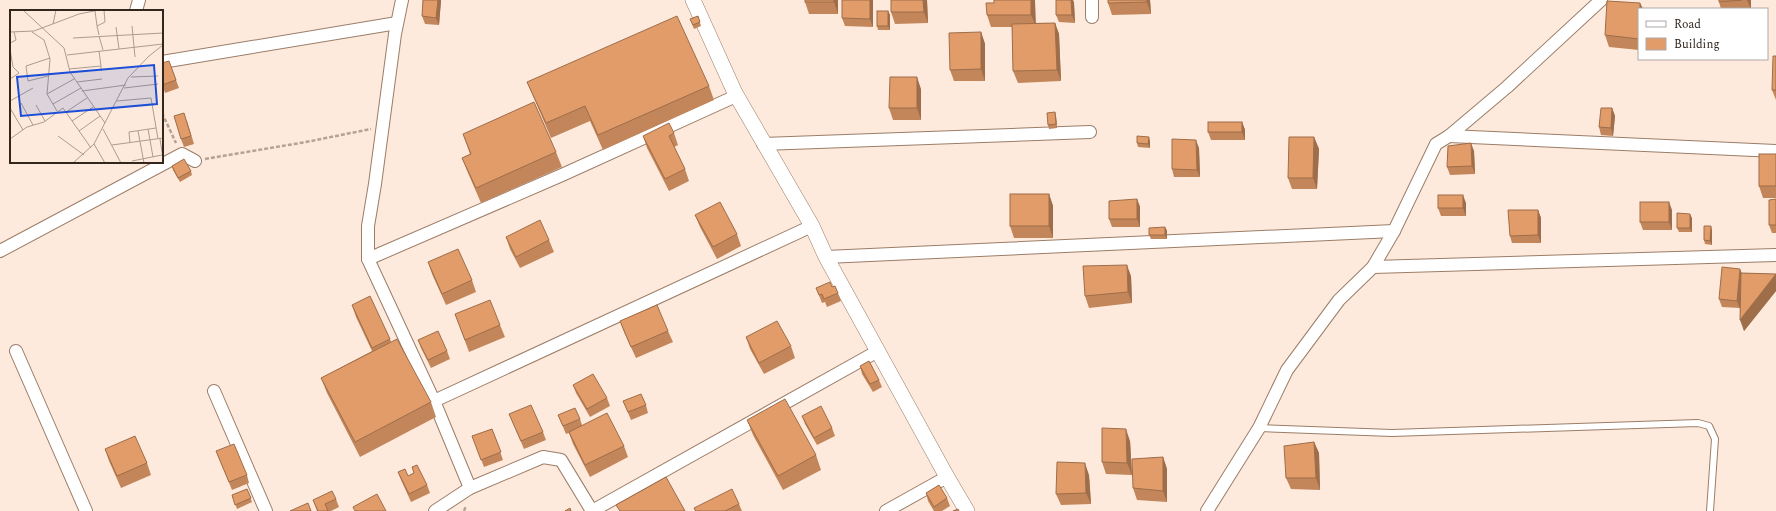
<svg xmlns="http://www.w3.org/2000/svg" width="1776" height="511" font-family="Spectral,serif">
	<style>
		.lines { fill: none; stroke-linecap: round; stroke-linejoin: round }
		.service-casing { stroke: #9b7d68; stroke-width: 8 }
		.minor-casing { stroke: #9b7d68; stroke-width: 14 }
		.tertiary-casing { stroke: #9b7d68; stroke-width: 16 }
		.path { stroke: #b3a295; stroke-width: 2.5; stroke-dasharray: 4 2; stroke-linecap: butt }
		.service { stroke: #fff; stroke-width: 6 }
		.minor { stroke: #fff; stroke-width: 12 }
		.tertiary { stroke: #fff; stroke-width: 15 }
		.wall { fill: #c2865a }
		.shaded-wall { fill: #9e6d4a }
		.building { fill: #e19c69; stroke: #9e6d4a }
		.inset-road { fill: none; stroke: #ac9c90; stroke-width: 1 }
		.view { fill: #1d4ed8; fill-opacity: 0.15; stroke: #1d4ed8; stroke-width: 2 }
		.inset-edge { fill: none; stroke: #32261d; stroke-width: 2 }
	</style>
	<rect width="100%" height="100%" fill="#feeadc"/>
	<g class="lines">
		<defs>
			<polyline id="service" points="1259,428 1392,433 1698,423 1709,426 1715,439 1710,511"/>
			<g id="minor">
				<polyline points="402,0 395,34 375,184 368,226 368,259 434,401 470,488"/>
				<polyline points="1092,0 1092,17"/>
				<polyline points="136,11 139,0"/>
				<polyline points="162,62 397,23"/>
				<polyline points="1449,136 1776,151"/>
				<polyline points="763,144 1090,132"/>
				<polyline points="0,251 182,154 195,161"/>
				<polyline points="826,257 1394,231"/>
				<polyline points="368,259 562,175 736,96"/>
				<polyline points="1373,267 1776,255"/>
				<polyline points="16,351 86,511"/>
				<polyline points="214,391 266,511"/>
				<polyline points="434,401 812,226"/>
				<polyline points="435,511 470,488 543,457 561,460 592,511"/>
				<polyline points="592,511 878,351"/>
				<polyline points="886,511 947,477"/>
				<polyline points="1207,511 1259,428 1287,370 1339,300 1373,267 1394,231 1436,144 1449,136 1507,87 1601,0"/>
			</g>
			<polyline id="tertiary" points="693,0 735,93 812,226 826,257 947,477 967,511"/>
		</defs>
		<use href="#service" class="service-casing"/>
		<use href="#minor" class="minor-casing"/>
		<use href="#tertiary" class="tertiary-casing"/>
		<g class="path">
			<polyline points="162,113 176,143"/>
			<polyline points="205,159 306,142 371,129"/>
			<polyline points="464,511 466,506"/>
		</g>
		<use href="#service" class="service"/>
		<use href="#minor" class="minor"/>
		<use href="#tertiary" class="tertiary"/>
	</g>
	<g class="wall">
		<polygon points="423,0 441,0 439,25 425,24 422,16"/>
		<polygon points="805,0 838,0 838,14 809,14 805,2"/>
		<polygon points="891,0 927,0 928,23 895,24 891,12"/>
		<polygon points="994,0 1035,0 1035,23 1055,23 1059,34 1061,81 1018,83 1013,71 1012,27 991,27 987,15 994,3"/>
		<polygon points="1056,0 1073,0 1074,3 1075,23 1059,22 1056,15"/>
		<polygon points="1150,0 1151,14 1112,15 1108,3"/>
		<polygon points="1719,0 1751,0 1751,9 1721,9 1719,2"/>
		<polygon points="873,1 873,27 845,26 842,18"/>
		<polygon points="1640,3 1643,9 1639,9 1639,50 1609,47 1605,35"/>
		<polygon points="888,11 890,15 890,30 878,30 877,26"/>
		<polygon points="698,16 701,26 694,29 690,19"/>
		<polygon points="981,32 985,44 985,81 954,81 950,70"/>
		<polygon points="1776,56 1776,100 1772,90"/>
		<polygon points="169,61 179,88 165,93 162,84"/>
		<polygon points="527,82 709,86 714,100 603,150 590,121 551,138"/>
		<polygon points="921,89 921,120 893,120 889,108"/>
		<polygon points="1612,108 1615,116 1613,136 1601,135 1599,127"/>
		<polygon points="1055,112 1056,116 1057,128 1049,129 1048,125"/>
		<polygon points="187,121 194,144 184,147 181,139"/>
		<polygon points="1242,122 1245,130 1245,140 1211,140 1208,132"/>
		<polygon points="674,133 678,145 674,147 685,169 689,181 669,191 647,148 643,136"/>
		<polygon points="463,134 556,152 562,167 481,203 468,173 462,158 470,154"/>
		<polygon points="1314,137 1319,149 1317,189 1292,189 1288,178"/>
		<polygon points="1150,141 1150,148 1138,147 1137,143"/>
		<polygon points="1199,148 1200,177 1174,177 1172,169"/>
		<polygon points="1474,151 1475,174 1450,175 1447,167"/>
		<polygon points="1776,154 1776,198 1763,198 1759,186"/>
		<polygon points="172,166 191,171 192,175 180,182 173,170"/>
		<polygon points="1049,194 1053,206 1053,238 1014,238 1010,226"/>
		<polygon points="1137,199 1140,207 1140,227 1112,227 1109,219"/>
		<polygon points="1776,199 1776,233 1772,233 1769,225"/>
		<polygon points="1466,203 1466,216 1441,216 1438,208"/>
		<polygon points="1538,210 1541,218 1541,243 1512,243 1510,236"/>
		<polygon points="1672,210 1672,230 1643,230 1640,222"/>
		<polygon points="695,215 737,234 741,246 717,259 700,227"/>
		<polygon points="1692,218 1692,232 1679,232 1677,228"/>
		<polygon points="1165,227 1167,231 1167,239 1151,239 1149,235"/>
		<polygon points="1712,230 1712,245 1705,244 1704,240"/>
		<polygon points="506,237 549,240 554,252 520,268 510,249"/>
		<polygon points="428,262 472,280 476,292 446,305 432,274"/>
		<polygon points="1741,273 1776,274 1776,291 1744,331 1740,308 1722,307 1719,299"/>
		<polygon points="1131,276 1132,303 1089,308 1085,296"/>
		<polygon points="832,287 838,293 841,301 827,307 825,302 822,303 816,288"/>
		<polygon points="352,305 390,339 391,342 431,402 436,417 360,457 327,393 321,378 372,351 356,317"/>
		<polygon points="455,314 500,325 505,337 469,352"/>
		<polygon points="620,321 668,331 673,342 636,358 624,332"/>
		<polygon points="746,337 791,346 795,358 764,374 750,349"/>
		<polygon points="418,340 447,351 450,359 431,368 421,348"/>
		<polygon points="860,366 879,380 882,387 873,392 862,374"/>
		<polygon points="573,385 607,398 610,406 590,417 576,393"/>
		<polygon points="623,401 646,405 648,413 631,420"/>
		<polygon points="509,414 543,432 546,440 524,449"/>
		<polygon points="558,415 580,419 582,425 624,446 628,457 590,477 573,444 569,433 566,434"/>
		<polygon points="802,416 832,428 835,436 817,445 805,424"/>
		<polygon points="747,420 816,455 821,470 783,490 753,435"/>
		<polygon points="492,429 503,460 484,467 472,436"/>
		<polygon points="1130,441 1132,475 1106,474 1102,462"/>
		<polygon points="1314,442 1319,453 1320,490 1291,489 1286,478"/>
		<polygon points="105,449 147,463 151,475 121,488 109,461"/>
		<polygon points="216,451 247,475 249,483 232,490"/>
		<polygon points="1163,457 1167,469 1167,502 1137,500 1133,488"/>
		<polygon points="412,467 427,485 430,493 411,502 401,480 398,472 408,476 414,473"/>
		<polygon points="1089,475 1091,504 1061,505 1056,494"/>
		<polygon points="247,489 252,502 237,509 232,495"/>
		<polygon points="926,493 947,498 950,506 942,511 934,511 928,501"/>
		<polygon points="336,499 339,507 331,511 317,511 313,500"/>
		<polygon points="739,504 742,511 695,511 694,508"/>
	</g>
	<g class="shaded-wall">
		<polygon points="438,0 441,0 441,1 439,25 436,18"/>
		<polygon points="834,0 838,0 838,14 834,2"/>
		<polygon points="870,0 873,0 873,27 870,19"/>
		<polygon points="923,0 927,0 928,23 924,12"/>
		<polygon points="1031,0 1035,0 1036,26 1031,15"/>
		<polygon points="1071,0 1073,0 1074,3 1075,23 1072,15"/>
		<polygon points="1147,0 1150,0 1151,14 1147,2"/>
		<polygon points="1747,0 1751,0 1751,9"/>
		<polygon points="1640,3 1643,9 1640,9"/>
		<polygon points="888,11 890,15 890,30 888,26"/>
		<polygon points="1055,23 1059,34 1061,81 1057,70"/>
		<polygon points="981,32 985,44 985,81 981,69"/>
		<polygon points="917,77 921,89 921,120 917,108"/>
		<polygon points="1612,108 1615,116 1613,136 1611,128"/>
		<polygon points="1055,112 1056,116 1057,128 1056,124"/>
		<polygon points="1242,122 1245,130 1245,140 1242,132"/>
		<polygon points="1149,137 1150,141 1150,148 1148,144"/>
		<polygon points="1314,137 1319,149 1317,189 1313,178"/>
		<polygon points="1196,140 1199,148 1200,177 1197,170"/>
		<polygon points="1471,143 1474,151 1475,174 1472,166"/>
		<polygon points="1049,194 1053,206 1053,238 1049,226"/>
		<polygon points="1463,195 1466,203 1466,216 1463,208"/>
		<polygon points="1137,199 1140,207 1140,227 1137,219"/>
		<polygon points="1669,202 1672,210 1672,230 1669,222"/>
		<polygon points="1538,210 1541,218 1541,243 1538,235"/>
		<polygon points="1690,214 1692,218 1692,232 1690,228"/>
		<polygon points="1711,226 1712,230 1712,245 1710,241"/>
		<polygon points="1165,227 1167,231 1167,239 1165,235"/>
		<polygon points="1127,265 1131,276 1132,303 1128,292"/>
		<polygon points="1740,269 1743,276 1740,309 1737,301"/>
		<polygon points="1776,274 1776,291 1744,331 1740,320"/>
		<polygon points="1126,429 1130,441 1132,475 1127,463"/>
		<polygon points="1314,442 1319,453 1320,490 1316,478"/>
		<polygon points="1163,457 1167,469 1167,502 1163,491"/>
		<polygon points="1085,463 1089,475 1091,504 1086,493"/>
	</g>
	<g class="building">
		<polygon points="423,0 438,0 436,18 422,16"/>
		<rect x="805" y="0" width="29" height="2"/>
		<polygon points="842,0 870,0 870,19 842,18"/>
		<polygon points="891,0 923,0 924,12 891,12"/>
		<polygon points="994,0 1031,0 1031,15 987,15 986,3 994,3"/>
		<polygon points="1056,0 1071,0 1072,15 1056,15"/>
		<polygon points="1108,0 1147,0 1147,2 1108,3"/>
		<polygon points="1719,0 1742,0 1719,2"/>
		<polygon points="1607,1 1640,3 1640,9 1639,9 1639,39 1605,35"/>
		<rect x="877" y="11" width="11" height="15"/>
		<polygon points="677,16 709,86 598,135 585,106 546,123 527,82"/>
		<polygon points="698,16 700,22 693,25 690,19"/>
		<polygon points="1055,23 1057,70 1013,71 1012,24"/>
		<polygon points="981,32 981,69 950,70 949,33"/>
		<polygon points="1773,56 1776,56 1776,90 1772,90"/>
		<polygon points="169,61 176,80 162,85 162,63"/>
		<polygon points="890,77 917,77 917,108 889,108"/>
		<polygon points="534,102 556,152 476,188 462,158 471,154 463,134"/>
		<polygon points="1601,108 1612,108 1611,128 1599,127"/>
		<polygon points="1055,112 1056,124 1048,125 1047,113"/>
		<polygon points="184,113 191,136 181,139 174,116"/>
		<rect x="1208" y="122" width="34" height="10"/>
		<polygon points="669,123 674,133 669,136 685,169 665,179 643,136"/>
		<polygon points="1137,136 1149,137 1148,144 1137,143"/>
		<polygon points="1289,137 1314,137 1313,178 1288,178"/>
		<polygon points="1172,139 1196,140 1197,170 1172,169"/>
		<polygon points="1471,143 1472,166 1447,167 1448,146"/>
		<rect x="1759" y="154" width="17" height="32"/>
		<polygon points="184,159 191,171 178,178 172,166"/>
		<rect x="1010" y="194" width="39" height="32"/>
		<rect x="1438" y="195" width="25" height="13"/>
		<polygon points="1137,199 1137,219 1109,219 1109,201"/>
		<polygon points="1776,199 1776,225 1769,225 1769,200"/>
		<polygon points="720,202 737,234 713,247 695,215"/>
		<rect x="1640" y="202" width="29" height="20"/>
		<polygon points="1508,210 1538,210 1538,235 1510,236"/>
		<polygon points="1677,213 1690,214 1690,228 1677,228"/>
		<polygon points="540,220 549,240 516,257 506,237"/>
		<polygon points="1704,226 1711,226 1710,241 1704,240"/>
		<polygon points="1165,227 1165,235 1149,235 1149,228"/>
		<polygon points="458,249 472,280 442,294 428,262"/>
		<polygon points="1127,265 1128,292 1085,296 1083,266"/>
		<polygon points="1722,267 1740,269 1737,301 1719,299"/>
		<polygon points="1741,273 1776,274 1740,320"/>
		<polygon points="830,282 832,287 835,286 838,293 824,299 822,294 819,295 816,288"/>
		<polygon points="370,296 390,339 372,348 352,305"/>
		<polygon points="490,300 500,325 465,340 455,314"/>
		<polygon points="657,305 668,331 631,347 620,321"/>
		<polygon points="777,321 791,346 759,363 746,337"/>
		<polygon points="438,331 447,351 428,360 418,340"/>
		<polygon points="397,339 431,402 355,442 321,378"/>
		<polygon points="869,361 879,380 870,384 860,366"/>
		<polygon points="593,374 607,398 587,409 573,385"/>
		<polygon points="641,394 646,405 628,412 623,401"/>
		<polygon points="785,399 816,455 778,476 747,420"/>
		<polygon points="531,405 543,432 521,441 509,414"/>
		<polygon points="821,406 832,428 814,438 802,416"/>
		<polygon points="575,408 580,419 563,426 558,415"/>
		<polygon points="607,413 624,446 585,465 569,432"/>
		<polygon points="1102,428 1126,429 1127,463 1102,462"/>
		<polygon points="492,429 501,452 481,460 472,436"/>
		<polygon points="135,436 147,463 117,476 105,449"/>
		<polygon points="1314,442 1316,478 1286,478 1284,446"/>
		<polygon points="234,444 247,475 229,482 216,451"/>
		<polygon points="1163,457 1163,491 1133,488 1132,459"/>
		<polygon points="1057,462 1085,463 1086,493 1056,494"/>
		<polygon points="417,465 427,485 409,494 398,472 405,469 408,476 414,473 412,467"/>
		<polygon points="666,477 685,511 620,511 616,505"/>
		<polygon points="939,485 947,498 934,507 926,493"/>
		<polygon points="247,489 251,498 235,505 232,495"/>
		<polygon points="732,489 739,504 725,511 696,511 694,508"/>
		<polygon points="332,491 336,499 325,504 328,511 318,511 313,500"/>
		<polygon points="377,494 386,511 355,511 353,507"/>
		<polygon points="308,503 311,511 290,511"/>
		<polygon points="570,508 571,511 565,511"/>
		<polygon points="958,509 959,511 953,511"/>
	</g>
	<g transform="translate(10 10)">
		<rect width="153" height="153" fill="#feeadc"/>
		<path class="inset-road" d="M13,0L54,38L60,62L95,113M85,1L87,16M43,14L46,0M122,16L125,47M106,17L109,39M0,22L24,21L69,4L89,0M22,22L34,30L36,36L40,49L37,84L47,101M89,25L87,16L95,12L94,0M89,26L93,40M63,28L153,23M0,33L6,30L4,22M0,39L3,57L9,63L0,69M89,41L91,56M57,45L153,34M59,59L91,56V61M38,66L18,71L16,56L40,48M121,67L148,66M67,72L92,69M114,78L148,74M72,81L116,75M37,84L64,69M0,91L23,78M107,91L141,88L148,129M11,93L23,115M43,94L71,78M26,95L35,111M0,98L13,120M56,102L77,88M62,111L83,97M93,119L111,153M138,119L143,147M69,121L90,106M128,121L134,153M48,126L74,145M0,129L17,117L34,112L53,98L81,138M150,129L153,148M120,133L119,122L146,118M84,134L95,153M102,135L153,128M122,151L152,145M63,153L84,134L118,68L139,46L153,35"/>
		<path class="view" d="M144,55L147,94L11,106L7,67Z"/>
		<rect width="153" height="153" class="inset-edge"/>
	</g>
	<rect x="1638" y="8" width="130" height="52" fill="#ffffff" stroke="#ada8a5"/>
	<rect x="1646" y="21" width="20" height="6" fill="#ffffff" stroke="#ada8a5"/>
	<text x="1674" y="28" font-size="12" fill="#32261d">Road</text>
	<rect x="1646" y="38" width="20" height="12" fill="#e19c69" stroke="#ada8a5"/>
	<text x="1674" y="48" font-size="12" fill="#32261d">Building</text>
</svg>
